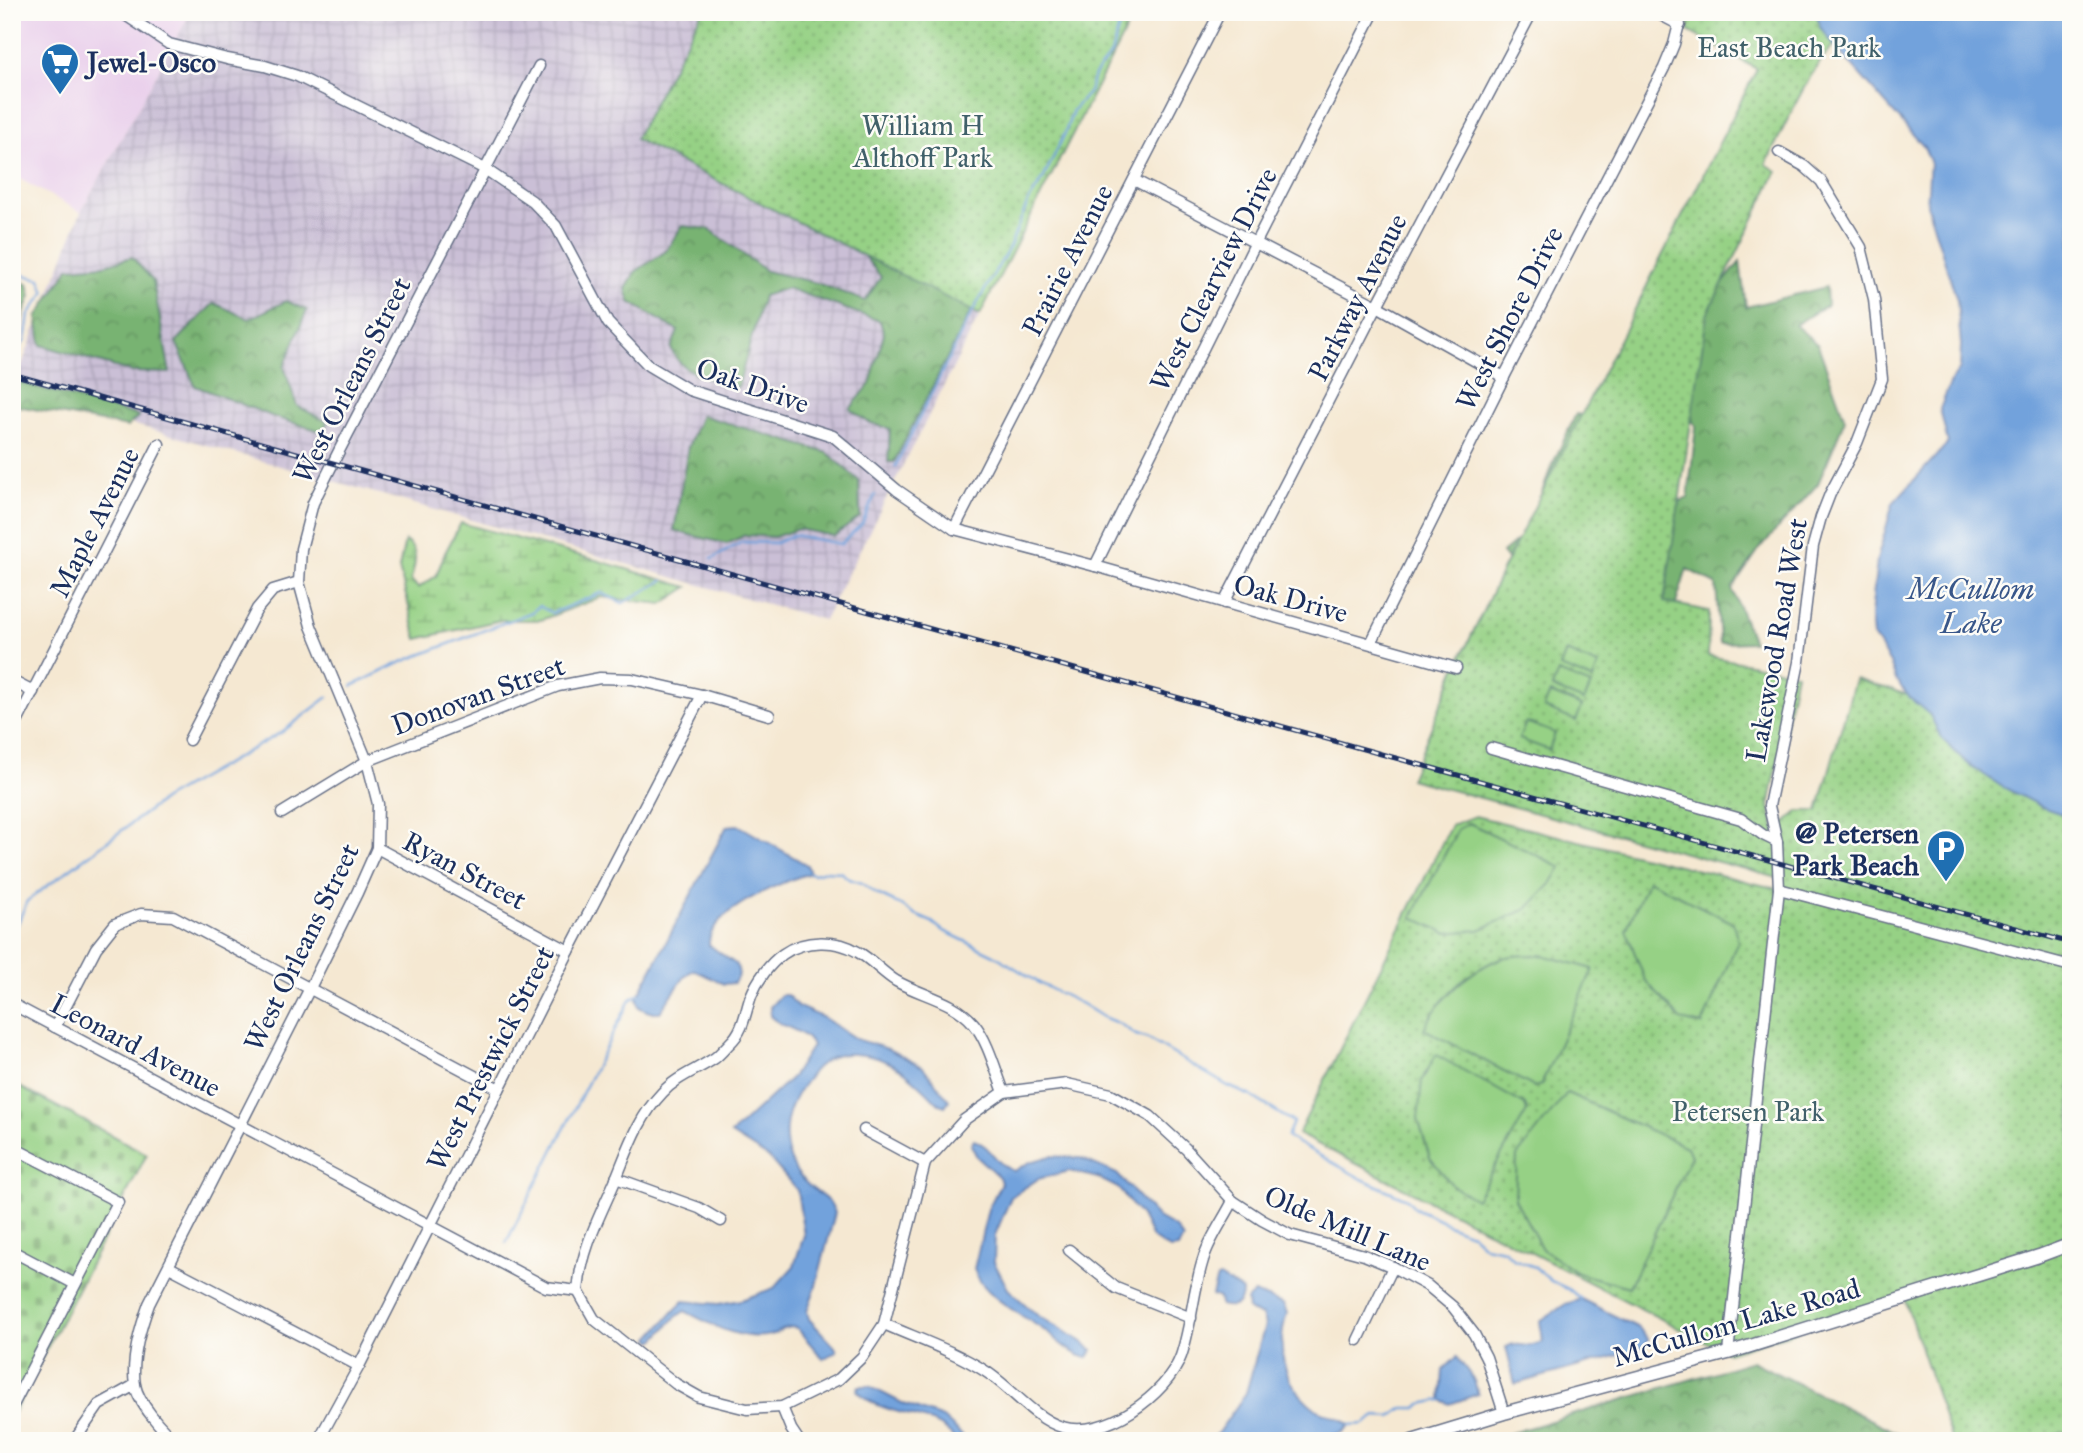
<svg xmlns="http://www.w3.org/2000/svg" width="2083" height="1453" font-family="'IM FELL Great Primer',serif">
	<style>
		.built { fill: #ead1ec }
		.industrial { fill: url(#industrial-grid) }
		.forest { fill: url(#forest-crowns); stroke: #4a7168; stroke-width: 2 }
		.wetland { fill: url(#wetland-marsh); stroke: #588072; stroke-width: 2 }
		.cemetery { fill: url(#cemetery-stones); stroke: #588072; stroke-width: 2 }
		.park { fill: url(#park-dots); stroke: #588072; stroke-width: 2 }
		.pitch { fill: #96d185; stroke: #588072; stroke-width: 2 }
		.water { fill: #72a2dc; stroke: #46689d; stroke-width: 2 }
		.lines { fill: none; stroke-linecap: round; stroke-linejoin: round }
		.stream { stroke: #72a2dc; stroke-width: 2.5 }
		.minor-casing { stroke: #677087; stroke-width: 13 }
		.tertiary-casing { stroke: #677087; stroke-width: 15 }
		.minor { stroke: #fff; stroke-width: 10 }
		.tertiary { stroke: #fff; stroke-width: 12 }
		.rail-casing { stroke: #1b2f5e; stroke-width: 5 }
		.rail { stroke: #fdfcf7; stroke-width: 2.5; stroke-dasharray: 8; stroke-linecap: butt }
		.labels { text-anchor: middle; stroke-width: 5; stroke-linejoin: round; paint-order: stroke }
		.park-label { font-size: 28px; fill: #40606a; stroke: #fdfcf7 }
		.poi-label { font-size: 28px; font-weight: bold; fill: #1b2f5e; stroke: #fdfcf7; text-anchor: start }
		.street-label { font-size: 28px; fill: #1b2f5e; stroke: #fdfcf7 }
		.water-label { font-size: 30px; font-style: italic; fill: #39578a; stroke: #fdfcf7 }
	</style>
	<defs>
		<pattern id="industrial-grid" width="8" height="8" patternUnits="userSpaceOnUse" patternTransform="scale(1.75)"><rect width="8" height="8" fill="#cabfd6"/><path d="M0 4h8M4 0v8" fill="none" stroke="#ada4ba"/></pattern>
		<pattern id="forest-crowns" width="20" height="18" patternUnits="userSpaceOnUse" patternTransform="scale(1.75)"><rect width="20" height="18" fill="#78b372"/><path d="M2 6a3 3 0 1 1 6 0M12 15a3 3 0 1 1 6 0" fill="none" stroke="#629261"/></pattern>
		<pattern id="wetland-marsh" width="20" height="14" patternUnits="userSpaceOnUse" patternTransform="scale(1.75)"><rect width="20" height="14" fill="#96d185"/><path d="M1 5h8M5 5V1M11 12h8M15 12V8" fill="none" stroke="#7aaa70"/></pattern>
		<pattern id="cemetery-stones" width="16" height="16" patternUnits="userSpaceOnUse" patternTransform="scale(1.75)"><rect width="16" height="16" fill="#96d185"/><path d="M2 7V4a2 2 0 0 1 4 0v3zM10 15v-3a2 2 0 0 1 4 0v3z" fill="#7aaa70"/></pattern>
		<pattern id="park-dots" width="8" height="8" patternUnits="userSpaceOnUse" patternTransform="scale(1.75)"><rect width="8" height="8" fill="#96d185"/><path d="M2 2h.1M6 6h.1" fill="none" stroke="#7aaa70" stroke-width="1.8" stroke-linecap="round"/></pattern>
	</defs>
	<rect width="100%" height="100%" fill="#fdfcf7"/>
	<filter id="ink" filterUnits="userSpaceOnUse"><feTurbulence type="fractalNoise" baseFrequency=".0143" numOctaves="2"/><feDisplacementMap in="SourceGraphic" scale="14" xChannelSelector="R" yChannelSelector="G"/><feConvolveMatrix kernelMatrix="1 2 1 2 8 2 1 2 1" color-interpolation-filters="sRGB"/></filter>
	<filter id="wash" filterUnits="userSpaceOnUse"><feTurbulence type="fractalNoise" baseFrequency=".00686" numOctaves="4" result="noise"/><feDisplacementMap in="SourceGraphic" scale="28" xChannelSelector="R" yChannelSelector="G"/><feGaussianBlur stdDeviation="1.57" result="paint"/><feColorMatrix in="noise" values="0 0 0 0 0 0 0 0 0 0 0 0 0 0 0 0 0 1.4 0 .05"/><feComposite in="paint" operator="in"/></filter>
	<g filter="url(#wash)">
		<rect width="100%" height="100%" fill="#f5e8d2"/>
		<polygon class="built" points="12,12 191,12 81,212 12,175"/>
		<polygon class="industrial" points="191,12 702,12 635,139 980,315 824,620 12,390 81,212"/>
		<g class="forest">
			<path d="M682,226L709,229L766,271L817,283L865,301L881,277L855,245L998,258L894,462H888L890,429L868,422L850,409L870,384L884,334L880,321L787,288L763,296L738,387C713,380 680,375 671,348L678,331L630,302L626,289L635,272L666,251Z"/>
			<polygon points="132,257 153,281 170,373 132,372 41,345 37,317 69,268 105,265"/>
			<polygon points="1740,262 1746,307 1826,287 1827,305 1795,325 1818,345 1845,419 1818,484 1760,548 1732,589 1753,642 1720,643 1716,584 1687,569 1674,610 1529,587 1502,553 1528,531 1550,470 1576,414 1641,424 1669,505 1688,498 1696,426 1683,409 1697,315"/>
			<polygon points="12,279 28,284 31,296 12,343"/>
			<polygon points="286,301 307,310 284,367 297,406 328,422 321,431 274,417 195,386 176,342 214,303 249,319"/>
			<polygon points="12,380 139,416 127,427 12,405"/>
			<polygon points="701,415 828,453 859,481 860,517 834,536 798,529 774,537 745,535 727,544 674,531 688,447"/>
			<polygon points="1752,1361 1913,1441 1506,1441 1498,1437"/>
		</g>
		<path class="wetland" d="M461,523L596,560L688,587L662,604L601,597L541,620H501L417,639L399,568L405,541C421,551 414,566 411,580L418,588L436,576L445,553Z"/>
		<polygon class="cemetery" points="12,1083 147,1154 12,1416"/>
		<g class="park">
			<polygon points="702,12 1135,12 980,315 635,139"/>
			<path d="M1690,12H1816L1820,27L1834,45C1808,71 1783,130 1766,164L1777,171L1707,315L1664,602L1709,611L1708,656L1796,673L1769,806L1778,840L1782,825L1799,811H1818L1855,679L1908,695L1930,715L1942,739L1967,763L2001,786L2042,807L2071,817V1430L2035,1441H1952L1904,1298L1728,1353L1298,1134L1451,825L1475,816L1778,889V878L1410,779L1456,668L1502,571L1757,69L1688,31Z"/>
		</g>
		<g class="pitch">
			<polygon points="1566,652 1598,665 1593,680 1560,667"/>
			<polygon points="1558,672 1591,685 1584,701 1552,688"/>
			<polygon points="1550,693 1582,706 1576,721 1544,708"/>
			<polygon points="1526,722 1555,733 1549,750 1519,739"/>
			<polygon points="1469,823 1561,867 1551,884 1527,909 1479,930 1446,933 1412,917 1458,829"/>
			<polygon points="1648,880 1733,923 1738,941 1702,1025 1681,1020 1645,980 1626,930"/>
			<path d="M1543,955L1593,969L1541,1085L1534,1087L1424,1029C1439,998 1467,972 1499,959C1512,954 1530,956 1543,955Z"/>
			<polygon points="1436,1055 1525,1105 1527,1111 1476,1199 1453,1186 1430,1158 1418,1119 1422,1080"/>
			<polygon points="1567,1093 1687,1147 1691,1156 1629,1287 1577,1273 1542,1249 1515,1199 1517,1156"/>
		</g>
		<g class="water">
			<polygon points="1816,12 2071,12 2071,817 2042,807 2001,786 1967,763 1942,739 1930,715 1911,699 1896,680 1890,663 1873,636 1871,616 1877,560 1893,503 1948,443 1940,409 1951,381 1960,369 1961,345 1957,300 1927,205 1930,161 1924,147 1834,45 1820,27"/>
			<path d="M738,825L807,865L810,873C782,882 707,911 709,945L737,965L739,974L734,983L724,984L694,970L686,975L660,1012H649L639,1007L637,998L727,826Z"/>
			<path d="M781,995H787L799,1007L824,1018L856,1039L888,1049L923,1067L949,1100L945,1106L939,1104C913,1078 894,1056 854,1054C842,1053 830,1056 820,1065C814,1069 810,1076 806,1081C793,1098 784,1119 786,1140C787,1156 795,1173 806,1183C816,1193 831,1199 835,1213L815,1289L807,1311L809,1319L835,1347L837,1351L823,1359L797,1328C787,1325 780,1332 771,1335C741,1342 710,1324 685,1311C673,1316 664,1332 653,1341L650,1338L683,1301L719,1304L741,1300L774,1288L794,1266L804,1235L797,1190L769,1158L731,1134L793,1076L812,1046C804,1028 782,1029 770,1016V1007Z"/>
			<path d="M974,1140C991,1145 996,1166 1014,1171L1030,1162L1051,1156L1080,1158L1117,1174L1158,1218L1177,1229L1183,1239L1178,1248L1169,1249L1152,1238L1141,1216L1118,1188L1098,1178L1069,1171L1038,1179L1011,1197L995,1235L994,1262L1008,1289L1037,1315L1081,1341L1093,1350L1087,1358C1069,1353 1059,1342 1045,1331C1023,1315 982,1296 974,1269L988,1209L1001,1183L999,1177L977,1157L971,1145Z"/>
			<path d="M1220,1277L1242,1291C1242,1307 1234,1308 1220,1305L1219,1298L1212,1295L1217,1278Z"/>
			<path d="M1254,1293L1283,1304L1287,1313C1275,1352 1283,1384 1316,1409C1327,1416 1340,1416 1350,1425L1343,1432L1314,1441H1215V1437L1246,1393L1265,1325L1262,1316L1248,1310L1247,1300Z"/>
			<polygon points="1581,1299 1639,1328 1649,1340 1641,1349 1515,1384 1506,1347 1513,1344 1529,1346 1543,1342 1540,1321 1566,1304"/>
			<polygon points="1457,1357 1474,1380 1478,1394 1450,1404 1441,1400 1443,1370"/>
			<path d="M859,1386H869L904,1404L943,1418L968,1441H956C933,1408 882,1420 857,1390Z"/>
		</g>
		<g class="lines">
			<g class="stream">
				<polyline points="12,272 40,279 45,293 29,314 25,341 12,355"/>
				<polyline points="895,467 970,316 1010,246 1028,202 1043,179 1065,133 1073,110 1089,92 1094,75 1111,54 1121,19 1126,12"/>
				<polyline points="712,559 742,542 776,543 793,535 841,544 862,524 875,495"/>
				<polyline points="352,686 402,662 532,612 539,606 552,613 601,593 623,603 664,580"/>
				<polyline points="810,873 813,874 826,871 840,872 849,879 862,883 877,894 902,906 913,914 932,922 942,930 994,955 1041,984 1082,1004 1103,1017 1120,1024 1136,1035 1148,1039 1228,1086 1251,1096 1293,1122 1287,1137 1362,1179 1407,1199 1415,1208 1441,1220 1448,1225 1471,1234 1484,1246 1504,1250 1513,1259 1535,1267 1551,1281 1570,1290 1581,1299"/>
				<polyline points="12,937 27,901 164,799 282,732 328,697"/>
				<polyline points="506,1243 630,1000 639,994"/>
				<polyline points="1350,1425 1364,1424 1376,1416 1391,1417 1403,1408 1417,1408 1421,1404 1441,1400"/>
			</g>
		</g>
	</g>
	<g filter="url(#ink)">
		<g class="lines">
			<defs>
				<g id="minor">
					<polyline points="121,12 169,44 227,59 265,66 297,76 485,169 532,201 556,226 608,323 649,366 689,390 833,436 897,490 954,529 1095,566 1456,668"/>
					<polyline points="1655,12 1680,25"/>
					<polyline points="1134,180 1377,306 1504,377"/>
					<polyline points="954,529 1220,12"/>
					<polyline points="1095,566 1256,242 1374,12"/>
					<polyline points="1224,603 1377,306 1532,12"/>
					<polyline points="1371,643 1504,377 1664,68 1674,44 1682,12"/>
					<polyline points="12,681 33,692"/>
					<polyline points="12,732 159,444"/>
					<polyline points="189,740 257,609 273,590 299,582"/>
					<polyline points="1491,748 1741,819 1763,835 1777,842"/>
					<polyline points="282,813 367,761 558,686 600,678 632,679 702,695 769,715"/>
					<polyline points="377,848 569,951"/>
					<polyline points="1779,889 2071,966"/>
					<polyline points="12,1004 546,1287 578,1291"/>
					<polyline points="55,1027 96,948 115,924 141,914 173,916 499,1089"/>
					<polyline points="864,1130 925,1163"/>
					<polyline points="12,1147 118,1202 12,1407"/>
					<polyline points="616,1178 699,1208 721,1221"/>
					<polyline points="1069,1250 1116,1288 1191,1318"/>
					<polyline points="12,1251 75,1284"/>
					<polyline points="169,1267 359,1366"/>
					<polyline points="578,1291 594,1319 676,1384 699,1397 747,1409 782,1407 839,1379 862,1357 884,1324 925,1163 964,1120 1004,1092 1067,1084 1111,1094 1150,1116 1186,1149 1233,1201 1262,1220 1290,1235 1364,1255 1393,1267 1428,1286 1453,1307 1474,1334 1486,1357 1504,1413"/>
					<path d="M578,1291C581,1250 599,1218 615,1181C628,1150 638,1118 662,1093C676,1077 697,1070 715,1058C720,1054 725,1048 730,1043C744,1030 745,1013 751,996C757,981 769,964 783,954C804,939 837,939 858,952C872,960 883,973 896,981C922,996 954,1000 974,1024C988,1041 996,1072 1004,1092"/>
					<path d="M884,1324C918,1339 954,1351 985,1371C1011,1387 1034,1419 1062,1427C1104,1440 1167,1395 1181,1356C1192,1324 1193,1289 1204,1257C1210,1238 1224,1219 1233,1201"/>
					<polyline points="1358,1340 1393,1267"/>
					<polyline points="1728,1353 1779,889 1777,842 1769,806 1799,662 1813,546 1821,517 1830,494 1857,443 1882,379 1874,299 1861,247 1821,181 1804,166 1779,152"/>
					<polyline points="782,1407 791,1429 799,1441"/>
					<polyline points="74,1441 99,1405 135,1385"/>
					<path d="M177,1441C162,1431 138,1402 135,1385C131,1361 141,1326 149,1304L309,990L357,893L377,848L378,804L367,761L311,626L299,582L301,549L313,503L340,449L539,66"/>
					<polyline points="318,1441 359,1366 569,951 702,695"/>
				</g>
				<polyline id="tertiary" points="1412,1441 1504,1413 1728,1353 2039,1256 2071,1244"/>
			</defs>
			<use href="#minor" class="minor-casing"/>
			<use href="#tertiary" class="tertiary-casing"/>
			<use href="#minor" class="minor"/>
			<use href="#tertiary" class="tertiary"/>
			<defs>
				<polyline id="rail" points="12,374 1392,757 2071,943"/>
			</defs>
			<use href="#rail" class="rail-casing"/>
			<use href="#rail" class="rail"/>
		</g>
	</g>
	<defs>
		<symbol id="supermarket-pin" viewBox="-11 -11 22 30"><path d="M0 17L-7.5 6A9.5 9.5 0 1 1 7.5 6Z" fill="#1f6fb2" stroke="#fdfcf7"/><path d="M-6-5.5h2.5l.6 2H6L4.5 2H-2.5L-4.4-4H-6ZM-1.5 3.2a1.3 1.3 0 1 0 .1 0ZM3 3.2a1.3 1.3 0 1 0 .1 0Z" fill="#fff"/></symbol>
		<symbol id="parking-pin" viewBox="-11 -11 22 30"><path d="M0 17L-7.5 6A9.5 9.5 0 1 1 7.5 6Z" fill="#1f6fb2" stroke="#fdfcf7"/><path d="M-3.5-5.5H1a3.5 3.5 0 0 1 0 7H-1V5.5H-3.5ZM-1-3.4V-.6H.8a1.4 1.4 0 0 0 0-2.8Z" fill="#fff"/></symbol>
	</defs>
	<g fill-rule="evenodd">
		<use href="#supermarket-pin" x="38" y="40" width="44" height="60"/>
		<use href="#parking-pin" x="1924" y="827" width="44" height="60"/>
	</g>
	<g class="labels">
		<g class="park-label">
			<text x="1789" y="57">East Beach Park</text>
			<text x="923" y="135">William H<tspan x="923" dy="32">Althoff Park</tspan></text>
			<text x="1748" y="1121">Petersen Park</text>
		</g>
		<g class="poi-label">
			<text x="87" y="72">Jewel-Osco</text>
			<text x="1919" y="843" text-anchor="end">@ Petersen<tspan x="1919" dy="32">Park Beach</tspan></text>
		</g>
		<g class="street-label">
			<text transform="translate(1067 260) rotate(-63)" y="10">Prairie Avenue</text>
			<text transform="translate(1213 279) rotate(-63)" y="10">West Clearview Drive</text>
			<text transform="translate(1357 297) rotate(-63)" y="10">Parkway Avenue</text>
			<text transform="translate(1509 318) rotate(-63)" y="10">West Shore Drive</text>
			<text transform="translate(351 380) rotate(-63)" y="10">West Orleans Street</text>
			<text transform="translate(753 385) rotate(19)" y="10">Oak Drive</text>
			<text transform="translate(94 522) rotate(-63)" y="10">Maple Avenue</text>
			<text transform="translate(1291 598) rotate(15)" y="10">Oak Drive</text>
			<text transform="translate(1776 640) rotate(-80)" y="10">Lakewood Road West</text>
			<text transform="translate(478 695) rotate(-20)" y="10">Donovan Street</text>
			<text transform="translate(465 870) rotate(28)" y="10">Ryan Street</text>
			<text transform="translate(301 947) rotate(-64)" y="10">West Orleans Street</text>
			<text transform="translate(136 1045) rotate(28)" y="10">Leonard Avenue</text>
			<text transform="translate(490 1058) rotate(-63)" y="10">West Prestwick Street</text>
			<text transform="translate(1348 1228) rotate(23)" y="10">Olde Mill Lane</text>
			<text transform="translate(1736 1322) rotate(-16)" y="10">McCullom Lake Road</text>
		</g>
		<g class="water-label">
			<text x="1971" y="599">McCullom<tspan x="1971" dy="34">Lake</tspan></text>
		</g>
	</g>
	<rect width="2083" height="1453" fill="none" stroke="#fdfcf7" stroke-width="42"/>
</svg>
